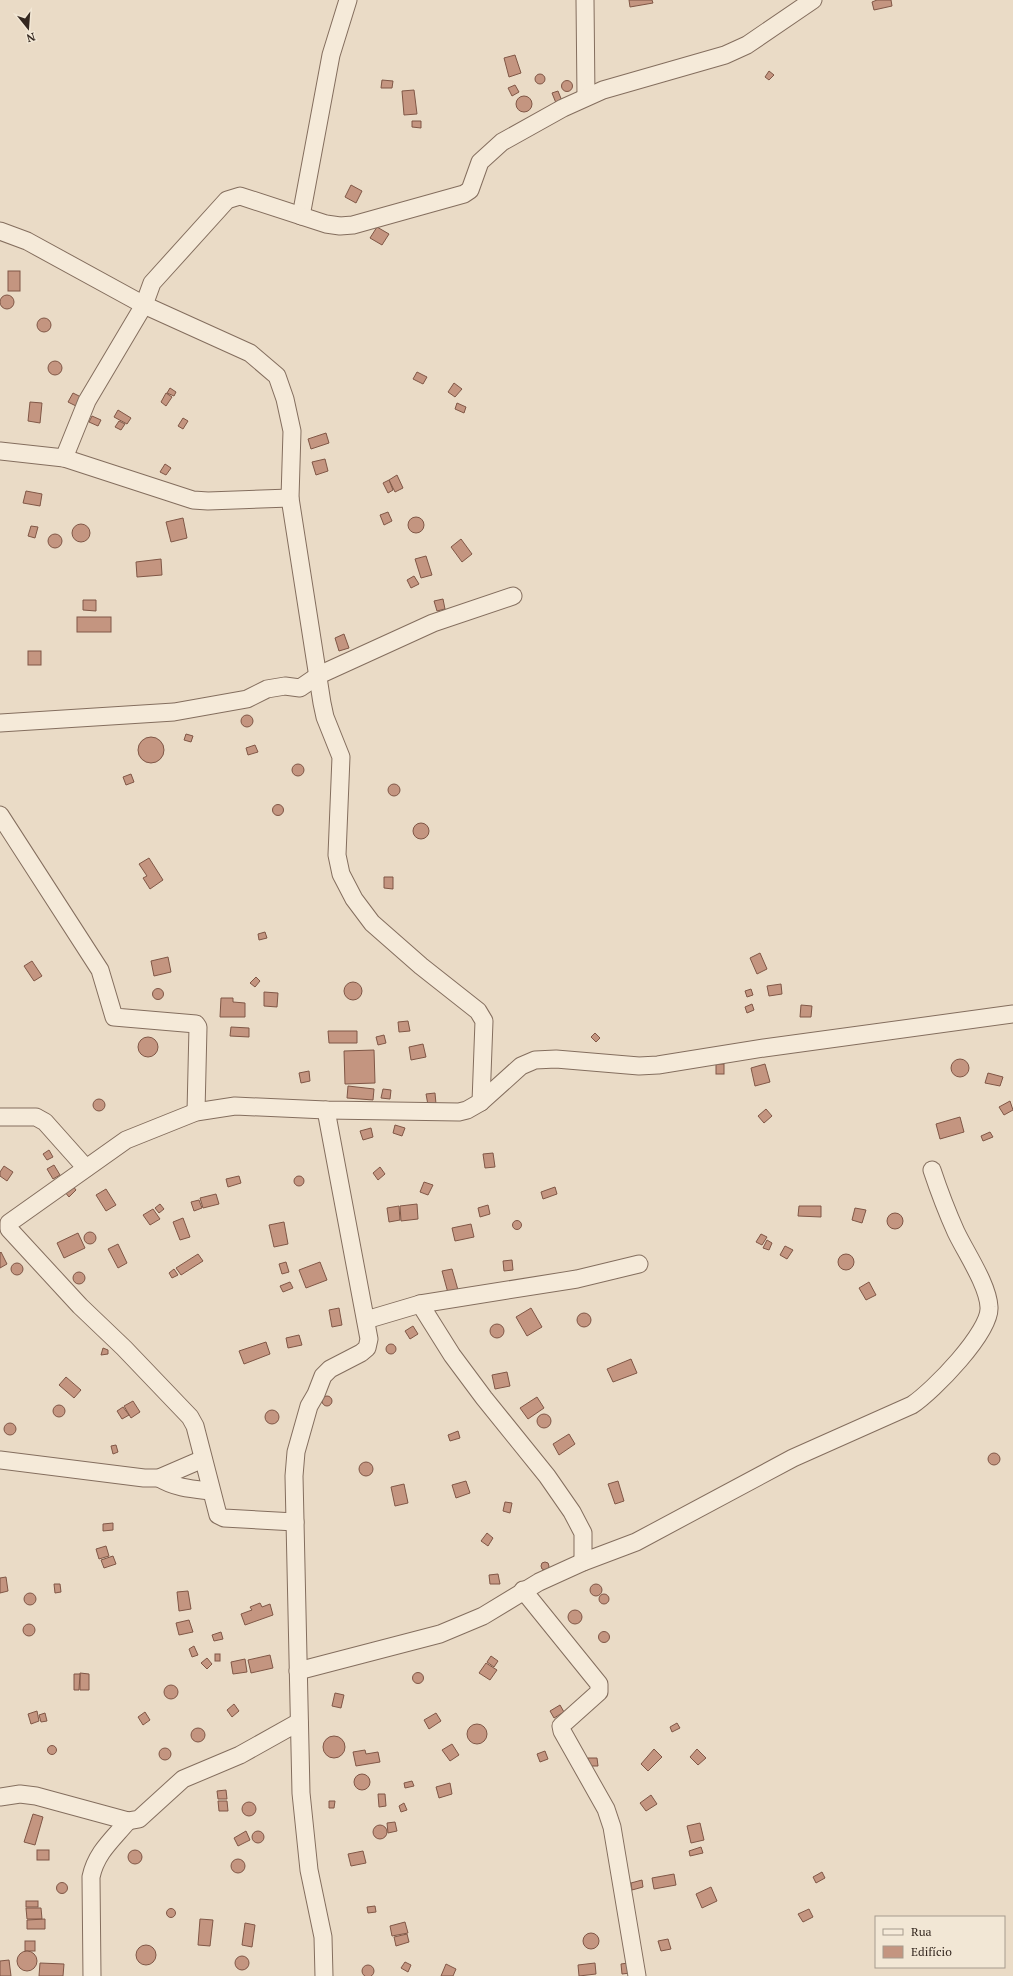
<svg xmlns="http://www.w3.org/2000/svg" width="1013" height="1976" font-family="'PT Serif',serif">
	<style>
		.building { fill: #c49580; stroke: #805746 }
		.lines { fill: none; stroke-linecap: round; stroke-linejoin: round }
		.minor-casing { stroke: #846e5e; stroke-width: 19 }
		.minor { stroke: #f5ead9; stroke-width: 17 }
	</style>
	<rect width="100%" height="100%" fill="#eadbc6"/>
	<g class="building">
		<polygon points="629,0 652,0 653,3 630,7"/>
		<polygon points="877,0 891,0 892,6 874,10 872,2"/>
		<polygon points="515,55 521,73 509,77 504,58"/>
		<polygon points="769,71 774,75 769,80 765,77"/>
		<circle cx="540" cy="79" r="5"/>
		<polygon points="382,80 393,81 392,88 381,88"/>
		<circle cx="567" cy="86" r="5.5"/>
		<polygon points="515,85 519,92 512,96 508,88"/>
		<polygon points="414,90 417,114 404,115 402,91"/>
		<polygon points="558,91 562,101 556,103 552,93"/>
		<circle cx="524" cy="104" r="8"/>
		<polygon points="412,121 421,121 421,128 412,127"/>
		<polygon points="351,185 362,191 356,203 345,197"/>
		<polygon points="377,227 389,234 382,245 370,238"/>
		<rect x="8" y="271" width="12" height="20"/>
		<circle cx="7" cy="302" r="7"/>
		<circle cx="44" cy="325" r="7"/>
		<circle cx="55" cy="368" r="7"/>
		<polygon points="417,372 427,377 423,384 413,379"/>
		<polygon points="454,383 462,389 455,397 448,392"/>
		<polygon points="170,388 176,392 174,396 167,393"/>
		<polygon points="73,393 83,398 78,407 68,402"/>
		<polygon points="166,393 172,397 166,406 161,402"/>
		<polygon points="30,402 42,403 40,423 28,421"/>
		<polygon points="457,403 466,407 464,413 455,409"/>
		<polygon points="118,410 131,418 127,424 114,417"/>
		<polygon points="92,416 101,420 98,426 89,422"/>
		<polygon points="183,418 188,421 183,429 178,426"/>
		<polygon points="119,421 125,424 121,430 115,427"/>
		<polygon points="326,433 329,443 311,449 308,439"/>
		<polygon points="325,459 328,471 316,475 312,462"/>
		<polygon points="165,464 171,468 166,475 160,472"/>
		<polygon points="397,475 403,488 395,492 389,480"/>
		<polygon points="389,480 393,490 388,493 383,483"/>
		<polygon points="26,491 42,494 40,506 23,503"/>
		<polygon points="388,512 392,521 384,525 380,515"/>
		<circle cx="416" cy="525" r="8"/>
		<polygon points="183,518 187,538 171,542 166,522"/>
		<circle cx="81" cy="533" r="9"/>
		<polygon points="31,526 38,527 35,538 28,536"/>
		<circle cx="55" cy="541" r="7"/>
		<polygon points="461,539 472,554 462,562 451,547"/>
		<polygon points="426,556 432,575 421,578 415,559"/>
		<polygon points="161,559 162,575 137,577 136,562"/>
		<polygon points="414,576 419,584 411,588 407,580"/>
		<polygon points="443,599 445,609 437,611 434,601"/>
		<polygon points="83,600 96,600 96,611 83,610"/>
		<rect x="77" y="617" width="34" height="15"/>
		<polygon points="344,634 349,648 339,651 335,638"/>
		<rect x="28" y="651" width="13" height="14"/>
		<circle cx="247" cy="721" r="6"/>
		<polygon points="186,734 193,736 191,742 184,740"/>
		<circle cx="151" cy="750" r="13"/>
		<polygon points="255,745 258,752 248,755 246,748"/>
		<circle cx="298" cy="770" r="6"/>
		<polygon points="131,774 134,782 126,785 123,777"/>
		<circle cx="394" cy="790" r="6"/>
		<circle cx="278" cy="810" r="5.5"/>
		<circle cx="421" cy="831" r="8"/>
		<polygon points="149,858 163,880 150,889 143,878 147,876 139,864"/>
		<polygon points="384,877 393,877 393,889 384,888"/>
		<polygon points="265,932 267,938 259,940 258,934"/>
		<polygon points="760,953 767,969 757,974 750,958"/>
		<polygon points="168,957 171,972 154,976 151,961"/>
		<polygon points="32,961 42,976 34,981 24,966"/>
		<polygon points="256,977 260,981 255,987 250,983"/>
		<circle cx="353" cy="991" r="9"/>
		<polygon points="781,984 782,994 769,996 767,986"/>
		<circle cx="158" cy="994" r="5.5"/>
		<polygon points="751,989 753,995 747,997 745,991"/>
		<polygon points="264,992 278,993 277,1007 264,1006"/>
		<polygon points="221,998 233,998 233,1002 245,1003 245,1017 220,1017"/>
		<polygon points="752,1004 754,1010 747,1013 745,1007"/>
		<polygon points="801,1005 812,1006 811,1017 800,1017"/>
		<polygon points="408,1021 410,1031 399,1032 398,1022"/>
		<polygon points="231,1027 249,1028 249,1037 230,1036"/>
		<polygon points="328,1031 357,1031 357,1043 329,1043"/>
		<polygon points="595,1033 600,1038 596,1042 591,1037"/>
		<polygon points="384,1035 386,1043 378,1045 376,1037"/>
		<circle cx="148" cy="1047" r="10"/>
		<polygon points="423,1044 426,1057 411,1060 409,1047"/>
		<polygon points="374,1050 375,1083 345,1084 344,1051"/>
		<circle cx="960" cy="1068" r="9"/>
		<rect x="716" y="1064" width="8" height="10"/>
		<polygon points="765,1064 770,1082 755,1086 751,1068"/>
		<polygon points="309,1071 310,1081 301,1083 299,1073"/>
		<polygon points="988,1073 1003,1077 1000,1086 985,1083"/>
		<polygon points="348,1086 374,1089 373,1100 347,1098"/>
		<polygon points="383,1089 391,1090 390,1099 381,1098"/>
		<polygon points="435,1093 436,1104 428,1105 426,1094"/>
		<circle cx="99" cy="1105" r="6"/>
		<polygon points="1010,1101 1013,1110 1004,1115 999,1107"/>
		<polygon points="766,1109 772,1116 764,1123 758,1116"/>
		<polygon points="960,1117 964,1132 940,1139 936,1124"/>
		<polygon points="395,1125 405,1128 402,1136 393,1133"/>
		<polygon points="371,1128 373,1137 363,1140 360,1131"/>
		<polygon points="990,1132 993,1137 983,1141 981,1136"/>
		<polygon points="49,1150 53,1157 47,1160 43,1154"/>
		<polygon points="493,1153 495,1167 485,1168 483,1154"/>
		<polygon points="54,1165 60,1175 53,1179 47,1169"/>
		<polygon points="4,1166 13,1172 7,1181 0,1176 0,1172"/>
		<polygon points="380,1167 385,1174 378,1180 373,1173"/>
		<circle cx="299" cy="1181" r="5"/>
		<polygon points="239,1176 241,1183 228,1187 226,1179"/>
		<polygon points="424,1182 433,1185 428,1195 420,1192"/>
		<polygon points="72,1185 76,1190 69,1197 64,1191"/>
		<polygon points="555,1187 557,1194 543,1199 541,1192"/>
		<polygon points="106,1189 116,1205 106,1211 96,1195"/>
		<polygon points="216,1194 219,1204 203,1208 200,1198"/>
		<polygon points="199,1200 202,1208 194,1211 191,1202"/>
		<polygon points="160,1204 164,1209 159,1213 155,1208"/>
		<polygon points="417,1204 418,1219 401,1221 400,1206"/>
		<polygon points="488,1205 490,1214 480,1217 478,1208"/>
		<polygon points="399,1206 400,1220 389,1222 387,1208"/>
		<polygon points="799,1206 821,1206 821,1217 798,1216"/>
		<polygon points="855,1208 866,1210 862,1223 852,1220"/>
		<polygon points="153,1209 160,1219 150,1225 143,1215"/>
		<circle cx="895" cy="1221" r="8"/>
		<polygon points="183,1218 190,1237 180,1240 173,1222"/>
		<circle cx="517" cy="1225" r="4.5"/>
		<polygon points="284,1222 288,1244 274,1247 269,1225"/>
		<polygon points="471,1224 474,1237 455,1241 452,1228"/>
		<circle cx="90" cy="1238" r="6"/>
		<polygon points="78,1233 85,1248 64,1258 57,1243"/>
		<polygon points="761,1234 767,1237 762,1245 756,1242"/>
		<polygon points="767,1240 772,1243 769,1250 763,1248"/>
		<polygon points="118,1244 127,1263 118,1268 108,1249"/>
		<polygon points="785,1246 793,1250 787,1259 780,1255"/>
		<polygon points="1,1252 7,1264 0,1268 0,1253"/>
		<circle cx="846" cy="1262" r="8"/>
		<polygon points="198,1254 203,1261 181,1275 176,1268"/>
		<polygon points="512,1260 513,1270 504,1271 503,1261"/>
		<polygon points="286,1262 289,1272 282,1274 279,1264"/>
		<polygon points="320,1262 327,1280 306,1288 299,1270"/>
		<circle cx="17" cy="1269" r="6"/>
		<polygon points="174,1269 178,1275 172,1278 169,1273"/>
		<polygon points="452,1269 458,1290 448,1293 442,1271"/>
		<circle cx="79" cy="1278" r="6"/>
		<polygon points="290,1282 293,1288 283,1292 280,1286"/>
		<polygon points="869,1282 876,1295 866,1300 859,1288"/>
		<polygon points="339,1308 342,1325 332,1327 329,1310"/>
		<polygon points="531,1308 542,1327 527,1336 516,1317"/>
		<circle cx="584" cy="1320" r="7"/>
		<circle cx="497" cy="1331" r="7"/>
		<polygon points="413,1326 418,1334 410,1339 405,1331"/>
		<polygon points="299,1335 302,1345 288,1348 286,1338"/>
		<polygon points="266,1342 270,1354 244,1364 239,1351"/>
		<circle cx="391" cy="1349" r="5"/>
		<polygon points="103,1348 108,1350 108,1354 101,1355"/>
		<polygon points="631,1359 637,1373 613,1382 607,1369"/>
		<polygon points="507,1372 510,1386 495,1389 492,1375"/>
		<polygon points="66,1377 81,1390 74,1398 59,1385"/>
		<circle cx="327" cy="1401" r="5"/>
		<polygon points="537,1397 544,1408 528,1419 520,1408"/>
		<polygon points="133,1401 140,1412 131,1418 124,1406"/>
		<circle cx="59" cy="1411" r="6"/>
		<polygon points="123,1407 129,1415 122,1419 117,1411"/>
		<circle cx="272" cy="1417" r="7"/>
		<circle cx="544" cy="1421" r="7"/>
		<circle cx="10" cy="1429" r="6"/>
		<polygon points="458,1431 460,1438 450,1441 448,1435"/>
		<polygon points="569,1434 575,1444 559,1455 553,1444"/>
		<polygon points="116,1445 118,1452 113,1454 111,1446"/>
		<circle cx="994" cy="1459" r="6"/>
		<circle cx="366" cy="1469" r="7"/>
		<polygon points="466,1481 470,1493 456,1498 452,1485"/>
		<polygon points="618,1481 624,1501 615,1504 608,1484"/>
		<polygon points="404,1484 408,1503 395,1506 391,1487"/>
		<polygon points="505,1502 512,1503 510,1513 503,1511"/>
		<polygon points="113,1523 113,1530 103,1531 103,1524"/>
		<polygon points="487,1533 493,1538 488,1546 481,1541"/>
		<polygon points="106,1546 109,1556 99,1559 96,1549"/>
		<polygon points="113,1556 116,1564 104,1568 101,1560"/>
		<circle cx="545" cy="1566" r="4"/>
		<polygon points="498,1574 500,1584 490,1584 489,1575"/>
		<polygon points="6,1577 8,1591 0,1593 0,1578"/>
		<circle cx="596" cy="1590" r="6"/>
		<polygon points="54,1584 60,1584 61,1592 55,1593"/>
		<polygon points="188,1591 191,1609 179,1611 177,1592"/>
		<circle cx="30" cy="1599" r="6"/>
		<circle cx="604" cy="1599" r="5"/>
		<polygon points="260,1603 262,1607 270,1604 273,1615 245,1625 241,1614 252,1610 250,1607"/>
		<circle cx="575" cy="1617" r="7"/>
		<polygon points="189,1620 193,1632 179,1635 176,1623"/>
		<circle cx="29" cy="1630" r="6"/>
		<circle cx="604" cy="1637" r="5.5"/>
		<polygon points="221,1632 223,1639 214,1641 212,1635"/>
		<polygon points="194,1646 198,1655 192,1657 189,1649"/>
		<rect x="215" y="1654" width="5" height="7"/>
		<polygon points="270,1655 273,1668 251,1673 248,1660"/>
		<polygon points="491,1656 498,1661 494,1667 487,1662"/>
		<polygon points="207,1658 212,1664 207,1669 201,1663"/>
		<polygon points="245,1659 247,1672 233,1674 231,1662"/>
		<polygon points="486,1663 497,1670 490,1680 479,1673"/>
		<circle cx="418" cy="1678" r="5.5"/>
		<polygon points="80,1673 89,1674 89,1690 80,1690"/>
		<polygon points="74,1674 80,1674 79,1690 74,1690"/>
		<circle cx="171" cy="1692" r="7"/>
		<polygon points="335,1693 344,1695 341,1708 332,1706"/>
		<polygon points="234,1704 239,1711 232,1717 227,1710"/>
		<polygon points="560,1705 564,1712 554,1718 550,1711"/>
		<polygon points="37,1711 39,1721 31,1724 28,1714"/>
		<polygon points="145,1712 150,1720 143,1725 138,1717"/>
		<polygon points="45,1713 47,1721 41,1722 39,1715"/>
		<polygon points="436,1713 441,1721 429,1729 424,1720"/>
		<polygon points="677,1723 680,1728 672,1732 670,1727"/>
		<circle cx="477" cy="1734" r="10"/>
		<circle cx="198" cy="1735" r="7"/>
		<circle cx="334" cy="1747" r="11"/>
		<polygon points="452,1744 459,1755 450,1761 442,1750"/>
		<circle cx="52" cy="1750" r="4.5"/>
		<circle cx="165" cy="1754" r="6"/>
		<polygon points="654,1749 662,1757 648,1771 641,1764"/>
		<polygon points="697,1749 706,1758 698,1765 690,1757"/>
		<polygon points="365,1750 366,1754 378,1752 380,1762 356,1766 353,1752"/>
		<polygon points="545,1751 548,1759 540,1762 537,1754"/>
		<polygon points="588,1758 597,1758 598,1766 588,1766"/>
		<circle cx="362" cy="1782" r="8"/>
		<polygon points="412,1781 414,1786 405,1788 404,1783"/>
		<polygon points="450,1783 452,1794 439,1798 436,1787"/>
		<polygon points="226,1790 227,1799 218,1799 217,1791"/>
		<polygon points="378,1794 385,1794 386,1806 379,1807"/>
		<polygon points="651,1795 657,1804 646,1811 640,1803"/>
		<polygon points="218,1801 227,1801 228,1811 219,1811"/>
		<polygon points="329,1801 335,1801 334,1808 329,1808"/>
		<circle cx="249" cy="1809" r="7"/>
		<polygon points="404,1803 407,1810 401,1812 399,1806"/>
		<polygon points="33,1814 43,1817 35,1845 24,1842"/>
		<polygon points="395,1822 397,1831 388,1833 387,1823"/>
		<polygon points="700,1823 704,1840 691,1843 687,1826"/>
		<circle cx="380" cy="1832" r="7"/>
		<circle cx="258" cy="1837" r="6"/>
		<polygon points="246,1831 250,1840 238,1846 234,1838"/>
		<polygon points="701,1847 703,1853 690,1856 689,1851"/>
		<rect x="37" y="1850" width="12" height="10"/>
		<circle cx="135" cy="1857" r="7"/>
		<polygon points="363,1851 366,1863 351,1866 348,1854"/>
		<circle cx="238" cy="1866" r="7"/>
		<polygon points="822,1872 825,1878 816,1883 813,1877"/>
		<polygon points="674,1874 676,1885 654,1889 652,1878"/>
		<polygon points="642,1880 643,1887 632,1890 631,1883"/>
		<circle cx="62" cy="1888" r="5.5"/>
		<polygon points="711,1887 717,1901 702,1908 696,1894"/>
		<rect x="26" y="1901" width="12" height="6"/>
		<polygon points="375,1906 376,1912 368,1913 367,1907"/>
		<polygon points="26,1908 41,1908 42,1919 27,1919"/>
		<circle cx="171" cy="1913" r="4.5"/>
		<polygon points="809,1909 813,1917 803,1922 798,1914"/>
		<polygon points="45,1919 45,1929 27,1929 27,1920"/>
		<polygon points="200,1919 213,1920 210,1946 198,1945"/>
		<polygon points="405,1922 408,1933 392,1936 390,1926"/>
		<polygon points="245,1923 255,1925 252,1947 242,1945"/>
		<circle cx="591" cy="1941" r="8"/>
		<polygon points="407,1934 409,1942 396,1946 394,1937"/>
		<polygon points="668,1939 671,1949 661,1951 658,1941"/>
		<rect x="25" y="1941" width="10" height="10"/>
		<circle cx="146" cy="1955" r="10"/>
		<circle cx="27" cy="1961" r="10"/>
		<circle cx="242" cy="1963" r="7"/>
		<polygon points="9,1960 11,1976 0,1976 0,1961"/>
		<polygon points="405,1962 411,1965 408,1972 401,1968"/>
		<polygon points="40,1963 64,1964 63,1976 39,1976"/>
		<polygon points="595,1963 596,1974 579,1976 578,1965"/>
		<polygon points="628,1963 630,1973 622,1974 621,1964"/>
		<polygon points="446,1964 456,1969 453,1976 441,1976"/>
		<circle cx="368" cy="1971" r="6"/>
	</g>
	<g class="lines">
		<defs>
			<g id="minor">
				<polyline points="585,0 586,97"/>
				<polyline points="301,216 331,55 348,0"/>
				<polyline points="0,231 27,241 144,305 250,353 277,376 285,399 292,431 290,498 322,703 325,717 341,757 337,855 341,874 354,899 372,923 421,966 478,1011 484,1021 481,1102"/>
				<polyline points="0,451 64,458 193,500 208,501 290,498"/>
				<polyline points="64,458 87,401 144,305 152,283 227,200 240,196 326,224 340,226 353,225 464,194 470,190 480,162 502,142 563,108 603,90 725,55 747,45 813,0"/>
				<polyline points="0,723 174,712 247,699 267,689 285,686 300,688 319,675 433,623 513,596"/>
				<polyline points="0,815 100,970 114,1017 196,1024 198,1027 196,1112"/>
				<polyline points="0,1117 36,1117 45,1122 86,1168"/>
				<polyline points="420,1304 452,1355 484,1398 547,1476 572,1512 583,1533 583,1562"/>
				<polyline points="366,1320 420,1304 577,1279 639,1264"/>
				<polyline points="0,1460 144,1478 159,1478 203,1459"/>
				<path d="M159,1478C175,1488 193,1489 211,1491"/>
				<polyline points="295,1522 224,1518 218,1515 195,1426 190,1417 124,1348 80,1306 9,1229 9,1223 126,1140 196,1112 235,1106 326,1110 459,1112 467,1110 481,1102 521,1066 535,1060 556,1059 639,1066 658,1065 764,1048 1013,1014"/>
				<polyline points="523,1590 599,1684 599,1692 561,1726 562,1731 606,1809 612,1827 637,1976"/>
				<path d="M298,1671L440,1634L483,1616L539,1582L583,1562L636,1542L793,1458L912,1405C933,1391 991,1332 989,1307C988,1285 966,1253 956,1232C947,1212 939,1191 932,1170"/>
				<polyline points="0,1797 20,1794 36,1796 128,1821 139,1819 183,1779 240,1755 299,1722"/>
				<path d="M92,1976L91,1877C96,1853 112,1840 128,1821"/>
				<polyline points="324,1976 323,1937 309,1870 301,1793 294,1476 296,1452 309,1406 316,1394 323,1376 330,1369 361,1353 367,1348 369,1339 326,1110"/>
			</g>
		</defs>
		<use href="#minor" class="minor-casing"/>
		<use href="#minor" class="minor"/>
	</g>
	<rect x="875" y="1916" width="130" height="52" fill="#f2e7d5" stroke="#a69b8d"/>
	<rect x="883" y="1929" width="20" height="6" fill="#f5ead9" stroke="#a69b8d"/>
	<text x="911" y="1936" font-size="12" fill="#352820">Rua</text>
	<rect x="883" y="1946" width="20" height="12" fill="#c49580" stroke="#a69b8d"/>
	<text x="911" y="1956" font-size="12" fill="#352820">Edifício</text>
	<g transform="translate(28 28) rotate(163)" stroke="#f2e7d5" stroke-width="3" paint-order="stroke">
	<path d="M0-3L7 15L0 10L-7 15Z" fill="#352820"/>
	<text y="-6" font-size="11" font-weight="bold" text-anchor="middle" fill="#352820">N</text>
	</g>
</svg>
